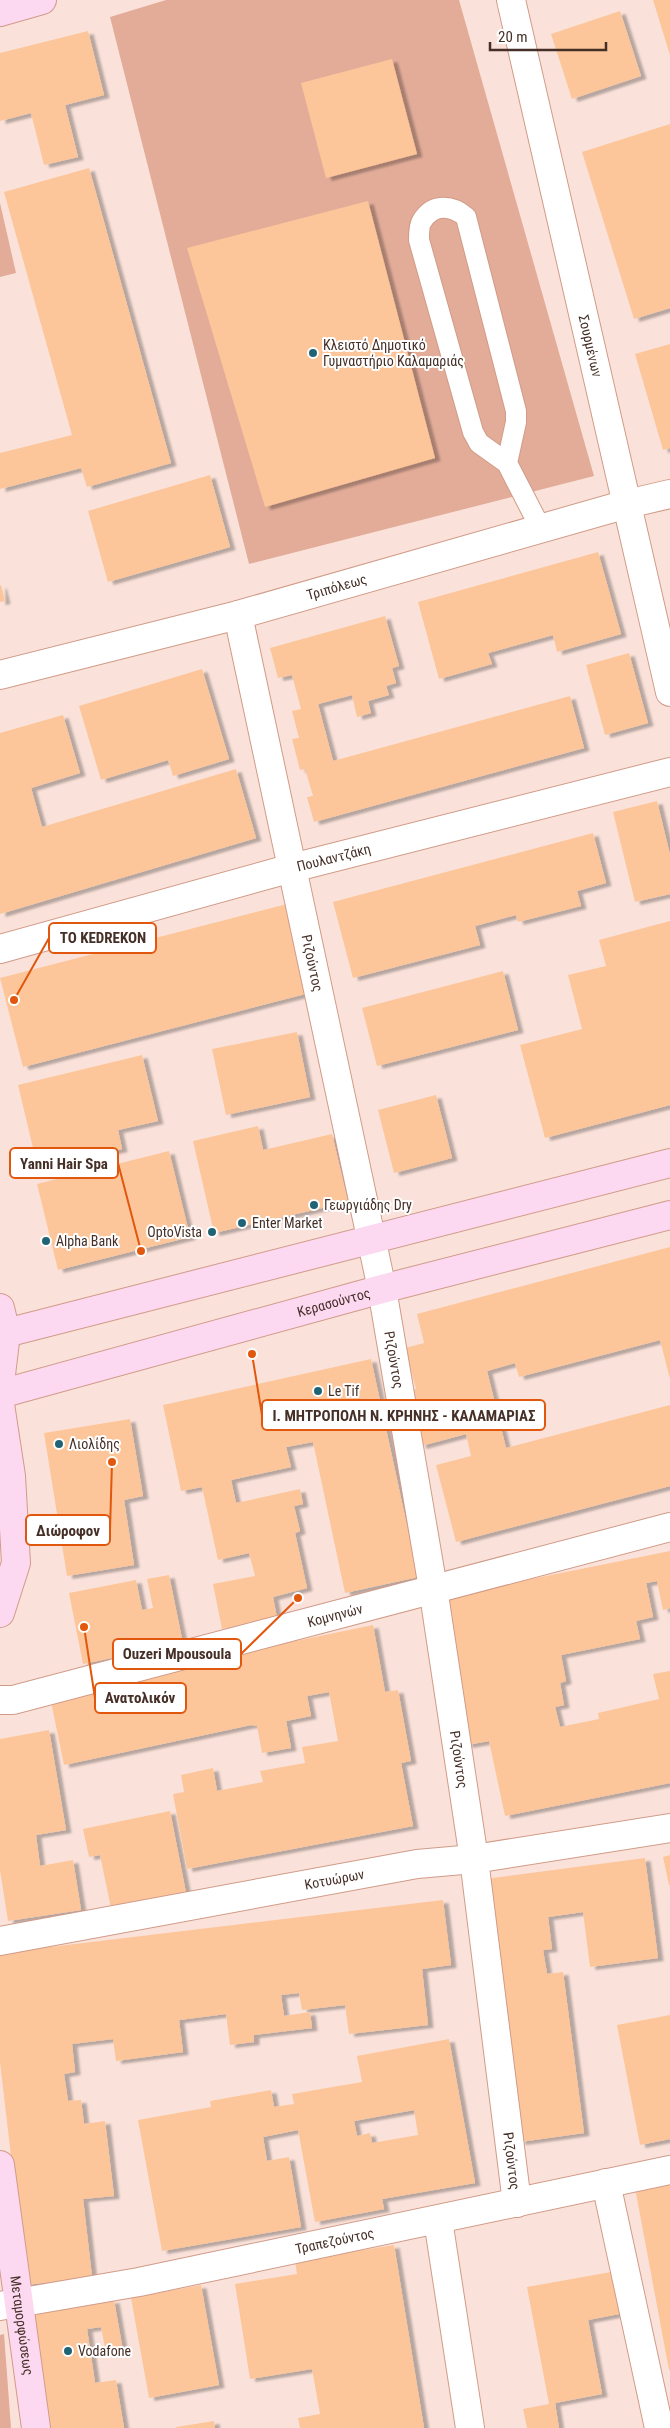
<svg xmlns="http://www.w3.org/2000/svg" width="670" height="2428" font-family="'Roboto Condensed',sans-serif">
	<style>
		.green { fill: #e2ac99 }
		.building { fill: #fdc69a; fill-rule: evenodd; filter: url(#shadow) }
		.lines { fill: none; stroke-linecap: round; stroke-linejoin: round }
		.lane-casing { stroke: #d19b88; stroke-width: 22 }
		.street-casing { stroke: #d19b88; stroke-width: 30 }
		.secondary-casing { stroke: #d19b88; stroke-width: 30 }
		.lane { stroke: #fff; stroke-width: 20 }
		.street { stroke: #fff; stroke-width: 28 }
		.secondary { stroke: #fcd8f1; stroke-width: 28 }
		.poi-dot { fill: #1f6375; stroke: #fff; stroke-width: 2 }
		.labels { text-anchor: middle; stroke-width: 4; stroke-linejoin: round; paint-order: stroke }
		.poi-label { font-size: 14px; fill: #452f27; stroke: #fff; text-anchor: start }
		.street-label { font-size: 14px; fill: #452f27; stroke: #fff }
		.leader { fill: none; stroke: #e0570d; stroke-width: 2 }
		.callout-dot { fill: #e0570d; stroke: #fff; stroke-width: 2 }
		.callout { fill: #fff; stroke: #e0570d; stroke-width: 2 }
		.callout-label { font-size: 15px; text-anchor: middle; font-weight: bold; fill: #452f27 }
	</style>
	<defs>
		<filter id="shadow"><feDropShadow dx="5.5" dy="3" stdDeviation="1" flood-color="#0004"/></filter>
	</defs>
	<rect width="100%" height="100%" fill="#fae2da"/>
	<g class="green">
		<polygon points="166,0 459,0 594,476 249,564 110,17"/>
		<polygon points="0,203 16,273 0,277"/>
		<polygon points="4,2334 11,2428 0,2428 0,2335"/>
	</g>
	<g class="building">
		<polygon points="653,0 670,0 670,55"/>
		<polygon points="620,11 641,76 572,99 551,34"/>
		<polygon points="88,31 104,95 65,105 78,157 44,165 31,113 0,121 0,53"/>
		<polygon points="392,59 417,154 326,178 301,83"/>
		<polygon points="670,124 670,308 634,319 582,152"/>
		<polygon points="89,168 171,463 87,487 81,468 0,489 0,453 72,435 4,192"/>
		<polygon points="368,201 435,458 265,507 187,248"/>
		<polygon points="670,344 670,448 663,450 635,354"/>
		<polygon points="210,475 230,547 108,582 88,511"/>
		<polygon points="598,552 621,634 557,652 553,635 488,653 492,664 439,679 418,602"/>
		<polygon points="1,585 5,601 0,602 0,586"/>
		<polygon points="385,616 399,666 392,668 396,683 386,686 389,695 368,701 371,713 357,717 352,695 318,704 333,761 570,696 584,748 314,822 307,797 313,796 305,769 300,770 292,739 299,738 292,711 301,709 292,675 278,678 270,648"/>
		<polygon points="629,653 648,723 605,735 586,665"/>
		<polygon points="202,669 229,759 173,776 168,760 101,780 79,706"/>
		<polygon points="63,715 80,773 31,788 42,827 236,769 256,838 0,914 0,733"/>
		<polygon points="657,801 670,855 670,894 635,902 613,812"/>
		<polygon points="593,833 606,883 577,891 581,906 518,922 516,915 475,926 480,945 353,978 333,902"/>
		<polygon points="287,904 309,993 23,1067 0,978"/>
		<polygon points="670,921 670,1105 545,1138 520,1045 582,1029 568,975 606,966 599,940"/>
		<polygon points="503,971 518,1030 377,1066 362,1008"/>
		<polygon points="297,1032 310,1097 226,1115 212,1049"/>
		<polygon points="142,1055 158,1121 118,1130 122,1149 38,1169 18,1085"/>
		<polygon points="436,1095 452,1158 394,1173 378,1110"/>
		<polygon points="258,1126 263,1150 332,1134 348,1202 214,1233 193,1141"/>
		<polygon points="169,1151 190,1237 58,1270 37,1184"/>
		<polygon points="670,1247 670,1379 660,1340 519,1377 515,1363 487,1371 506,1448 670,1405 670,1486 456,1542 436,1465 471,1456 466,1434 421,1446 407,1391 416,1389 405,1348 424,1343 417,1314"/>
		<polygon points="371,1359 418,1577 345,1593 313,1442 286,1447 291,1467 231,1480 236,1503 300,1489 303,1504 294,1506 300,1531 295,1533 307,1588 273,1597 277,1618 222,1629 213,1584 255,1576 249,1553 218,1560 202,1487 181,1491 163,1405"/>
		<polygon points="130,1419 143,1496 124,1500 134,1565 67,1576 44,1433"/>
		<polygon points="670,1551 670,1608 663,1610 657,1581 646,1583 653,1617 636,1621 640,1639 561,1655 566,1681 560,1683 564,1705 555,1707 560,1727 599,1719 598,1713 659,1699 653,1674 670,1671 670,1783 505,1816 489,1741 467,1745 438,1598"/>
		<polygon points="169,1575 182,1639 149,1646 150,1650 83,1664 69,1593 136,1580 142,1610 153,1608 147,1579"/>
		<polygon points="373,1625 385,1692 398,1690 411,1761 401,1763 413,1826 187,1869 173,1794 184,1792 181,1775 213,1768 217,1791 263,1782 260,1771 305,1763 302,1747 338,1741 329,1692 307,1696 311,1716 286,1721 291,1748 262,1753 257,1726 251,1725 64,1765 49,1692"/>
		<polygon points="49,1730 66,1830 36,1835 40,1866 73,1860 81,1910 8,1921 0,1870 0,1739"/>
		<polygon points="170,1811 187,1898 112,1913 100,1855 89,1857 83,1829"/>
		<polygon points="670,1855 670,1885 669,1885 663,1857"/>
		<polygon points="645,1858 658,1958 590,1967 583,1912 548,1917 552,1949 543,1950 547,1974 563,1972 584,2133 520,2142 485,1879"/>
		<polygon points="443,1900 451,1965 422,1969 428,2025 349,2034 345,2005 302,2010 299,1993 281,1995 284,2016 310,2012 312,2028 254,2035 254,2042 230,2045 226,2014 179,2020 183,2052 116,2061 113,2039 72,2044 75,2072 64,2074 68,2101 81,2100 84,2124 105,2121 114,2196 83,2199 92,2277 26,2285 0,2062 0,1953"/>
		<polygon points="670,2015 670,2139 640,2145 617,2025"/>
		<path d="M449,2039L475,2183L382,2199L384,2209L315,2222L298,2130L263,2137L267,2161L289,2157L301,2227L162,2251L138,2120L211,2107L210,2101L271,2090L274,2107L294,2104L292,2094L362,2082L357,2056ZM414,2110L418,2135L372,2143L370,2133L357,2136L354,2121Z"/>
		<polygon points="670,2182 670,2370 669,2370 635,2188"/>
		<polygon points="394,2245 424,2428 300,2428 298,2418 320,2414 312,2369 250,2379 235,2284 297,2274 295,2261"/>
		<polygon points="611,2272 619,2314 588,2320 602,2394 555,2403 559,2428 527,2428 523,2409 549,2404 527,2287"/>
		<polygon points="201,2285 219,2385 149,2398 131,2298"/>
		<polygon points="114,2300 123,2351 106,2353 101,2327 87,2329 95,2383 116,2380 124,2428 41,2428 28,2314"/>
		<polygon points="214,2421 215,2428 176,2428 176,2427"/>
	</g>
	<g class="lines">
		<defs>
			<path id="lane" d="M507,463L479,443L473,432L419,240C419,234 419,225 422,221C433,203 452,205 466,217L516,411V422L507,463L541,529"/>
			<g id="street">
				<path id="s1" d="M511,0L670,692"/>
				<path id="s2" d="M238,615L382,1289L433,1588L474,1859L517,2203"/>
				<path id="s3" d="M0,675L238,615L627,504L670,494"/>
				<path id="s4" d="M0,949L292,868L670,772"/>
				<path id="s5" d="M0,1700H13L670,1527"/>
				<path id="s6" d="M0,1941L417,1864L474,1859L670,1828"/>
				<polyline points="606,2183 659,2428"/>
				<polyline points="438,2220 470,2428"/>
				<path id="s7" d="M0,2306L139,2282L670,2170"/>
			</g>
			<g id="secondary">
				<polyline points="0,12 42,0"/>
				<polyline points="0,1308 6,1333 0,1383"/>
				<polyline points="6,1333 670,1163"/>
				<path id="s8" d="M0,1394L382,1289L670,1215"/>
				<polyline points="0,1404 11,1476 16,1563 0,1613"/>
				<path id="s9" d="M0,2165L36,2428"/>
			</g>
		</defs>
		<use href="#lane" class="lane-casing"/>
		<use href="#street" class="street-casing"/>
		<use href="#secondary" class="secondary-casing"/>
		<use href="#lane" class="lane"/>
		<use href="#street" class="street"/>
		<use href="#secondary" class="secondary"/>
	</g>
	<g class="poi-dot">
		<circle cx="313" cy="353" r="5"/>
		<circle cx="314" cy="1205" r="5"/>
		<circle cx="242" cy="1223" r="5"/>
		<circle cx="212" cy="1232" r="5"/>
		<circle cx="46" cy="1241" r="5"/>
		<circle cx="318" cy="1391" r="5"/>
		<circle cx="59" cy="1444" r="5"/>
		<circle cx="68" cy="2351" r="5"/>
	</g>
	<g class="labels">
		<g class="poi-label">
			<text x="323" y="350">Κλειστό Δημοτικό<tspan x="323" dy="16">Γυμναστήριο Καλαμαριάς</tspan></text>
			<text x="324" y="1210">Γεωργιάδης Dry</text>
			<text x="252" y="1228">Enter Market</text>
			<text x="202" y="1237" text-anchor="end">OptoVista</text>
			<text x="56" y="1246">Alpha Bank</text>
			<text x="328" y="1396">Le Tif</text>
			<text x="69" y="1449">Λιολίδης</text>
			<text x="78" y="2356">Vodafone</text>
		</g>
		<g class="street-label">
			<text dy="5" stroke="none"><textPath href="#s1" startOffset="355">Σουρμένων</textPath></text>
			<text dy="5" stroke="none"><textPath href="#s3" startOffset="348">Τριπόλεως</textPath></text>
			<text dy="5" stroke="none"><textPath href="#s4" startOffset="346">Πουλαντζάκη</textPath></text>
			<text dy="5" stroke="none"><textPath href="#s2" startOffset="356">Ριζούντος</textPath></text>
			<text dy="5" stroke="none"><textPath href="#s8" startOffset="346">Κερασούντος</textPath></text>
			<text dy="5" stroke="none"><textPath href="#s2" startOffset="761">Ριζούντος</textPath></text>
			<text dy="5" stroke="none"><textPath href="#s5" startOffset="346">Κομνηνών</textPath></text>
			<text dy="5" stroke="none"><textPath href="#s2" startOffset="1166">Ριζούντος</textPath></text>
			<text dy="5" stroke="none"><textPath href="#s6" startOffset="340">Κοτυώρων</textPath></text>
			<text dy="5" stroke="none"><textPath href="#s2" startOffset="1571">Ριζούντος</textPath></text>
			<text dy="5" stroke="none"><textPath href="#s7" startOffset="341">Τραπεζούντος</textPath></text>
			<text dy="5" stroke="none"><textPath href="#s9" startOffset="162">Μεταμορφώσεως</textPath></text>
		</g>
	</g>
	<path class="leader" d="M14 1000L49 938M141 1251L118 1163M252 1354L262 1415M112 1462L110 1530M298 1598L241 1654M84 1627L95 1698"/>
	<g class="callout-dot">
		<circle cx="14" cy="1000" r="5"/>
		<circle cx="141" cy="1251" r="5"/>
		<circle cx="252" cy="1354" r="5"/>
		<circle cx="112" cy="1462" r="5"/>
		<circle cx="298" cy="1598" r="5"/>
		<circle cx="84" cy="1627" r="5"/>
	</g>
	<g class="callout">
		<rect x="49" y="923" width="107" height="30" rx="5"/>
		<rect x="10" y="1148" width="108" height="30" rx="5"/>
		<rect x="262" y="1400" width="283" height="30" rx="5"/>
		<rect x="26" y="1515" width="84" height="30" rx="5"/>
		<rect x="113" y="1639" width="128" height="30" rx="5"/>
		<rect x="95" y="1683" width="91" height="30" rx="5"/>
	</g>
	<g class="callout-label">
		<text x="103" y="943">TO KEDREKON</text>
		<text x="64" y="1169">Yanni Hair Spa</text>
		<text x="404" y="1421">Ι. ΜΗΤΡΟΠΟΛΗ Ν. ΚΡΗΝΗΣ - ΚΑΛΑΜΑΡΙΑΣ</text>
		<text x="68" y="1536">Διώροφον</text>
		<text x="177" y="1659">Ouzeri Mpousoula</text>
		<text x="140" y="1703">Ανατολικόν</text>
	</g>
	<path d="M490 42v8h116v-8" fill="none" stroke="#452f27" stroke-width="2.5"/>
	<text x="498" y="42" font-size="15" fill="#452f27" stroke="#ffffff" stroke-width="4" paint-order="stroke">20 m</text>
</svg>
